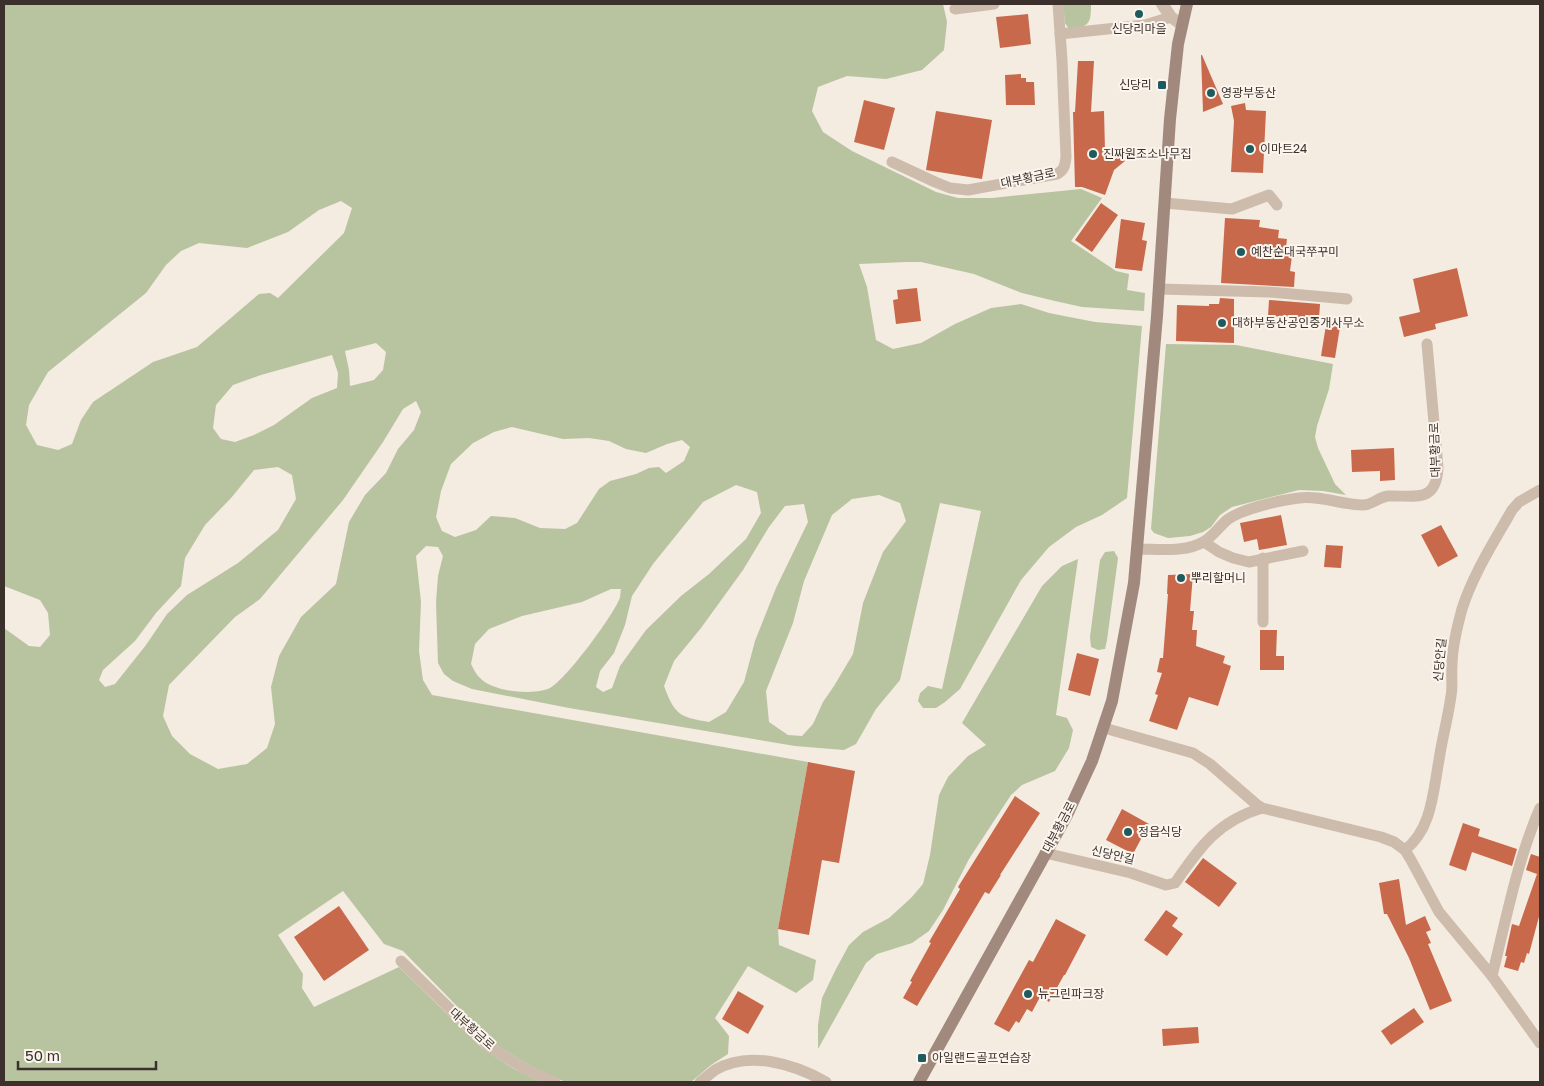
<svg xmlns="http://www.w3.org/2000/svg" width="1544" height="1086" font-family="'Golos Text','Noto Sans KR',sans-serif">
	<style>
		.green { fill: #b8c4a0; fill-rule: evenodd }
		.building { fill: #c8694b }
		.lines { fill: none; stroke-linecap: round; stroke-linejoin: round }
		.service { stroke: #cdbbac; stroke-width: 11 }
		.minor { stroke: #cdbbac; stroke-width: 12 }
		.secondary { stroke: #a18a7d; stroke-width: 12 }
		.poi-dot { fill: #1f5a5e; stroke: #fbf5ee; stroke-width: 2 }
		.labels { text-anchor: middle; stroke-width: 4; stroke-linejoin: round; paint-order: stroke }
		.poi-label { font-size: 12px; fill: #3b302b; stroke: #fbf5ee; text-anchor: start }
		.street-label { font-size: 12px; fill: #3b302b; stroke: #fbf5ee }
	</style>
	<rect width="100%" height="100%" fill="#f4ebe1"/>
	<g class="green">
		<path d="M4,4H943L947,22L944,50L922,70L886,79L847,76L818,87L812,111L823,132L852,151L936,192L958,198H992L1081,189L1102,198L1071,241L1116,271L1129,274L1127,290L1145,293L1144,311L1082,307L1055,301L1022,293L974,274L921,262H907L859,264L867,287L876,340L893,349L921,343L955,324L991,308L1021,304L1049,313L1095,322L1142,326L1127,498L1102,515L1076,527L1049,547L1021,580L960,689L945,702L936,708H923L918,701L920,693L928,686L942,689L981,511L940,503L900,680L876,709L856,744L844,750L795,746L569,708L472,689L453,681L444,674L438,663L436,602L438,576L443,556L438,547L426,546L416,556L421,602L419,651L423,680L432,695L808,762L778,929L779,945L816,960L813,980L796,993L748,966L715,1018L729,1036L728,1054L711,1065L691,1082H565L529,1065L493,1043L403,951L384,944L343,891L278,935L303,974L302,988L314,1007L399,967L482,1048L514,1069L541,1082H4V628L29,646L40,647L50,635L48,613L40,600L4,586ZM341,201L352,208L344,233L278,298L270,293L259,294L197,347L153,362L93,402L81,420L72,444L58,450L37,445L26,425L29,405L48,372L146,293L166,265L181,251L199,243L247,248L288,232L319,210ZM376,343L386,352L383,370L374,380L350,386L349,370L345,351ZM332,355L338,373L337,388L312,398L274,425L254,435L235,442L221,439L213,428L216,405L233,385L261,375ZM416,401L421,412L414,430L398,449L386,473L365,495L349,522L336,584L301,617L279,656L271,687L275,724L267,748L247,764L218,769L190,754L172,736L163,716L169,685L235,617L260,599L343,500L383,442L403,409ZM512,427L563,439L589,438L609,441L626,449L646,453L667,444L682,440L690,447L684,461L666,473L659,467L649,468L636,474L610,481L599,489L577,523L565,529L540,528L515,518L491,516L476,530L455,537L442,531L436,517L441,491L451,464L473,443L494,432ZM278,467L292,475L296,499L278,530L238,563L187,595L167,614L146,645L115,684L105,687L99,680L103,670L135,641L156,613L181,586L185,558L205,525L231,498L254,470ZM736,485L757,492L761,513L746,539L709,574L681,596L646,630L620,666L612,688L603,692L596,687L600,671L614,653L625,625L632,596L653,564L703,502ZM879,495L900,503L906,521L883,552L863,603L853,654L834,686L823,702L813,724L802,736L788,735L769,722L766,691L793,623L804,581L832,515L852,499ZM804,504L808,522L776,588L755,641L744,682L726,712L709,722C679,717 675,715 664,686L674,661L701,628L743,570L769,527L785,506ZM611,589H621C620,593 621,597 619,600C611,618 564,683 548,689C530,695 492,692 479,677C476,674 473,668 471,664L475,644L489,629L522,616L582,602Z"/>
		<path d="M1063,4H1091C1091,24 1089,27 1069,29L1065,23Z"/>
		<polygon points="1166,344 1236,345 1333,364 1329,389 1317,426 1315,437 1318,448 1335,484 1346,495 1323,491 1299,490 1232,507 1220,515 1211,527 1203,532 1190,536 1168,538 1154,533 1151,529"/>
		<polygon points="1114,551 1118,558 1107,640 1105,649 1098,650 1091,647 1090,637 1100,560 1105,552"/>
		<polygon points="1078,559 1056,715 1067,718 1073,730 1069,748 1055,771 1022,785 1011,795 969,859 943,910 929,931 912,943 877,954 866,963 818,1049 818,1025 822,998 836,969 849,945 863,932 889,918 911,898 923,884 930,855 939,795 948,777 968,756 986,745 962,723 1042,586 1062,566"/>
	</g>
	<g class="building">
		<polygon points="1028,14 1031,44 1000,48 996,17"/>
		<polygon points="1201,55 1202,55 1223,104 1203,112"/>
		<polygon points="1078,61 1094,61 1091,112 1104,111 1105,150 1115,149 1125,161 1114,170 1105,195 1082,187 1075,187 1073,112 1075,112"/>
		<polygon points="1021,74 1021,78 1026,78 1026,82 1034,82 1035,105 1006,105 1005,75"/>
		<polygon points="864,100 895,108 884,150 854,142"/>
		<polygon points="1245,103 1246,110 1266,111 1263,173 1231,172 1234,121 1231,106"/>
		<polygon points="936,111 992,120 982,179 926,170"/>
		<polygon points="1101,203 1118,215 1092,252 1075,240"/>
		<polygon points="1225,218 1260,220 1259,227 1279,230 1278,238 1287,239 1285,255 1292,256 1290,271 1295,272 1294,287 1221,283"/>
		<polygon points="1121,219 1145,223 1142,240 1147,241 1142,271 1115,268"/>
		<polygon points="1457,268 1468,316 1435,324 1436,329 1404,337 1399,317 1420,312 1413,279"/>
		<polygon points="917,288 921,321 896,324 893,300 898,299 897,290"/>
		<polygon points="1220,298 1234,299 1234,343 1176,341 1177,305 1209,306 1209,304 1219,304"/>
		<polygon points="1269,300 1320,304 1319,319 1268,316"/>
		<polygon points="1326,325 1340,327 1335,358 1321,356"/>
		<polygon points="1394,448 1395,480 1380,481 1380,471 1352,472 1351,450"/>
		<polygon points="1281,515 1287,545 1259,550 1257,539 1244,542 1240,523"/>
		<polygon points="1441,525 1458,556 1438,567 1421,535"/>
		<polygon points="1326,545 1343,546 1341,568 1324,567"/>
		<polygon points="1193,574 1190,611 1194,611 1192,630 1197,630 1196,646 1225,656 1223,663 1231,666 1218,706 1189,697 1177,730 1149,721 1158,695 1155,694 1162,673 1157,672 1160,658 1163,658 1168,594 1167,594 1168,575"/>
		<polygon points="1260,630 1277,630 1276,656 1284,656 1284,670 1260,670"/>
		<polygon points="1077,653 1099,659 1090,696 1068,690"/>
		<polygon points="808,762 855,771 839,863 822,860 809,935 778,929"/>
		<polygon points="1015,796 1040,813 1000,875 1001,875 989,894 985,892 917,1006 903,998 912,982 910,981 931,943 929,942 960,889 958,887"/>
		<polygon points="1122,809 1149,824 1133,854 1106,840"/>
		<polygon points="1463,823 1480,829 1478,836 1517,849 1512,866 1472,852 1466,871 1449,865"/>
		<polygon points="1531,854 1540,857 1540,913 1529,954 1527,953 1524,963 1521,962 1518,971 1504,967 1507,956 1505,956 1512,924 1519,926 1537,874 1526,870"/>
		<polygon points="1203,858 1237,883 1219,907 1185,882"/>
		<polygon points="1399,879 1406,925 1425,916 1431,930 1426,932 1431,943 1428,944 1452,1001 1430,1010 1409,958 1387,914 1384,914 1379,883"/>
		<polygon points="339,906 369,950 324,981 294,937"/>
		<polygon points="1166,910 1178,918 1172,926 1183,934 1167,956 1144,940"/>
		<polygon points="1056,919 1086,935 1065,975 1064,975 1049,1002 1040,997 1032,1012 1027,1009 1019,1023 1016,1021 1009,1032 994,1024 1029,960 1033,962"/>
		<polygon points="738,991 764,1006 748,1034 722,1019"/>
		<polygon points="1414,1008 1424,1022 1391,1045 1381,1031"/>
		<polygon points="1198,1027 1199,1043 1163,1046 1162,1029"/>
	</g>
	<g class="lines">
		<g class="service">
			<polyline points="955,9 994,4"/>
			<polyline points="1060,34 1145,25 1171,17"/>
			<path d="M892,162L935,182L950,188L968,190L1057,174C1065,170 1065,164 1066,157L1062,60L1058,4"/>
			<polyline points="1165,203 1232,209 1269,195 1277,205"/>
			<polyline points="1159,289 1269,292 1347,299"/>
			<polyline points="1204,542 1219,552 1233,558 1249,562 1303,551"/>
			<path d="M1137,549C1158,549 1186,553 1205,541C1213,536 1219,527 1227,520C1241,509 1281,500 1299,498C1320,495 1342,505 1363,505C1372,505 1379,497 1388,496C1414,495 1436,504 1438,468L1427,344"/>
			<polyline points="1263,622 1263,558"/>
			<polyline points="1104,728 1193,753 1210,764 1256,804 1262,808 1381,837 1394,842 1405,850 1411,860 1439,912 1492,976 1540,1043"/>
			<path d="M1405,850C1432,829 1433,792 1439,760C1442,739 1448,718 1451,696C1453,686 1451,676 1452,666C1452,646 1457,627 1462,609C1473,574 1494,542 1512,510L1519,502L1540,490"/>
			<path d="M1045,853L1131,873L1166,885L1175,883C1200,847 1218,821 1262,808"/>
			<polyline points="401,961 488,1046 525,1069 555,1082"/>
			<path d="M1492,976C1506,920 1517,861 1540,808"/>
			<path d="M700,1082C705,1078 710,1074 715,1070C749,1050 794,1064 826,1082"/>
		</g>
		<polyline class="minor" points="1162,4 1171,17 1182,25"/>
		<polyline class="secondary" points="919,1082 1067,815 1092,761 1112,701 1134,583 1157,316 1170,119 1178,44 1187,4"/>
	</g>
	<g class="poi-dot">
		<circle cx="1139" cy="14" r="5"/>
		<rect x="1157" y="80" width="10" height="10" rx="2.5"/>
		<circle cx="1211" cy="93" r="5"/>
		<circle cx="1250" cy="149" r="5"/>
		<circle cx="1093" cy="154" r="5"/>
		<circle cx="1241" cy="252" r="5"/>
		<circle cx="1222" cy="323" r="5"/>
		<circle cx="1181" cy="578" r="5"/>
		<circle cx="1128" cy="832" r="5"/>
		<circle cx="1028" cy="994" r="5"/>
		<rect x="917" y="1053" width="10" height="10" rx="2.5"/>
	</g>
	<g class="labels">
		<g class="poi-label">
			<text x="1139" y="33" text-anchor="middle">신당리마을</text>
			<text x="1152" y="89" text-anchor="end">신당리</text>
			<text x="1221" y="97">영광부동산</text>
			<text x="1260" y="153">이마트24</text>
			<text x="1103" y="158">진짜원조소나무집</text>
			<text x="1251" y="256">예찬순대국쭈꾸미</text>
			<text x="1232" y="327">대하부동산공인중개사무소</text>
			<text x="1191" y="582">뿌리할머니</text>
			<text x="1138" y="836">정읍식당</text>
			<text x="1038" y="998">뉴그린파크장</text>
			<text x="932" y="1062">아일랜드골프연습장</text>
		</g>
		<g class="street-label">
			<text transform="translate(1028 178) rotate(-12)" y="4">대부황금로</text>
			<text transform="translate(1435 450) rotate(-92)" y="4">대부황금로</text>
			<text transform="translate(1440 660) rotate(-85)" y="4">신당안길</text>
			<text transform="translate(1059 827) rotate(-62)" y="4">대부황금로</text>
			<text transform="translate(1113 855) rotate(13)" y="4">신당안길</text>
			<text transform="translate(472 1029) rotate(42)" y="4">대부황금로</text>
		</g>
	</g>
	<rect width="1544" height="1086" fill="none" stroke="#3b302b" stroke-width="10"/>
	<path d="M18 1061v8h138v-8" fill="none" stroke="#3b302b" stroke-width="2.5"/>
	<text x="25" y="1061" font-size="15" fill="#3b302b" stroke="#fbf5ee" stroke-width="4" paint-order="stroke">50 m</text>
</svg>
